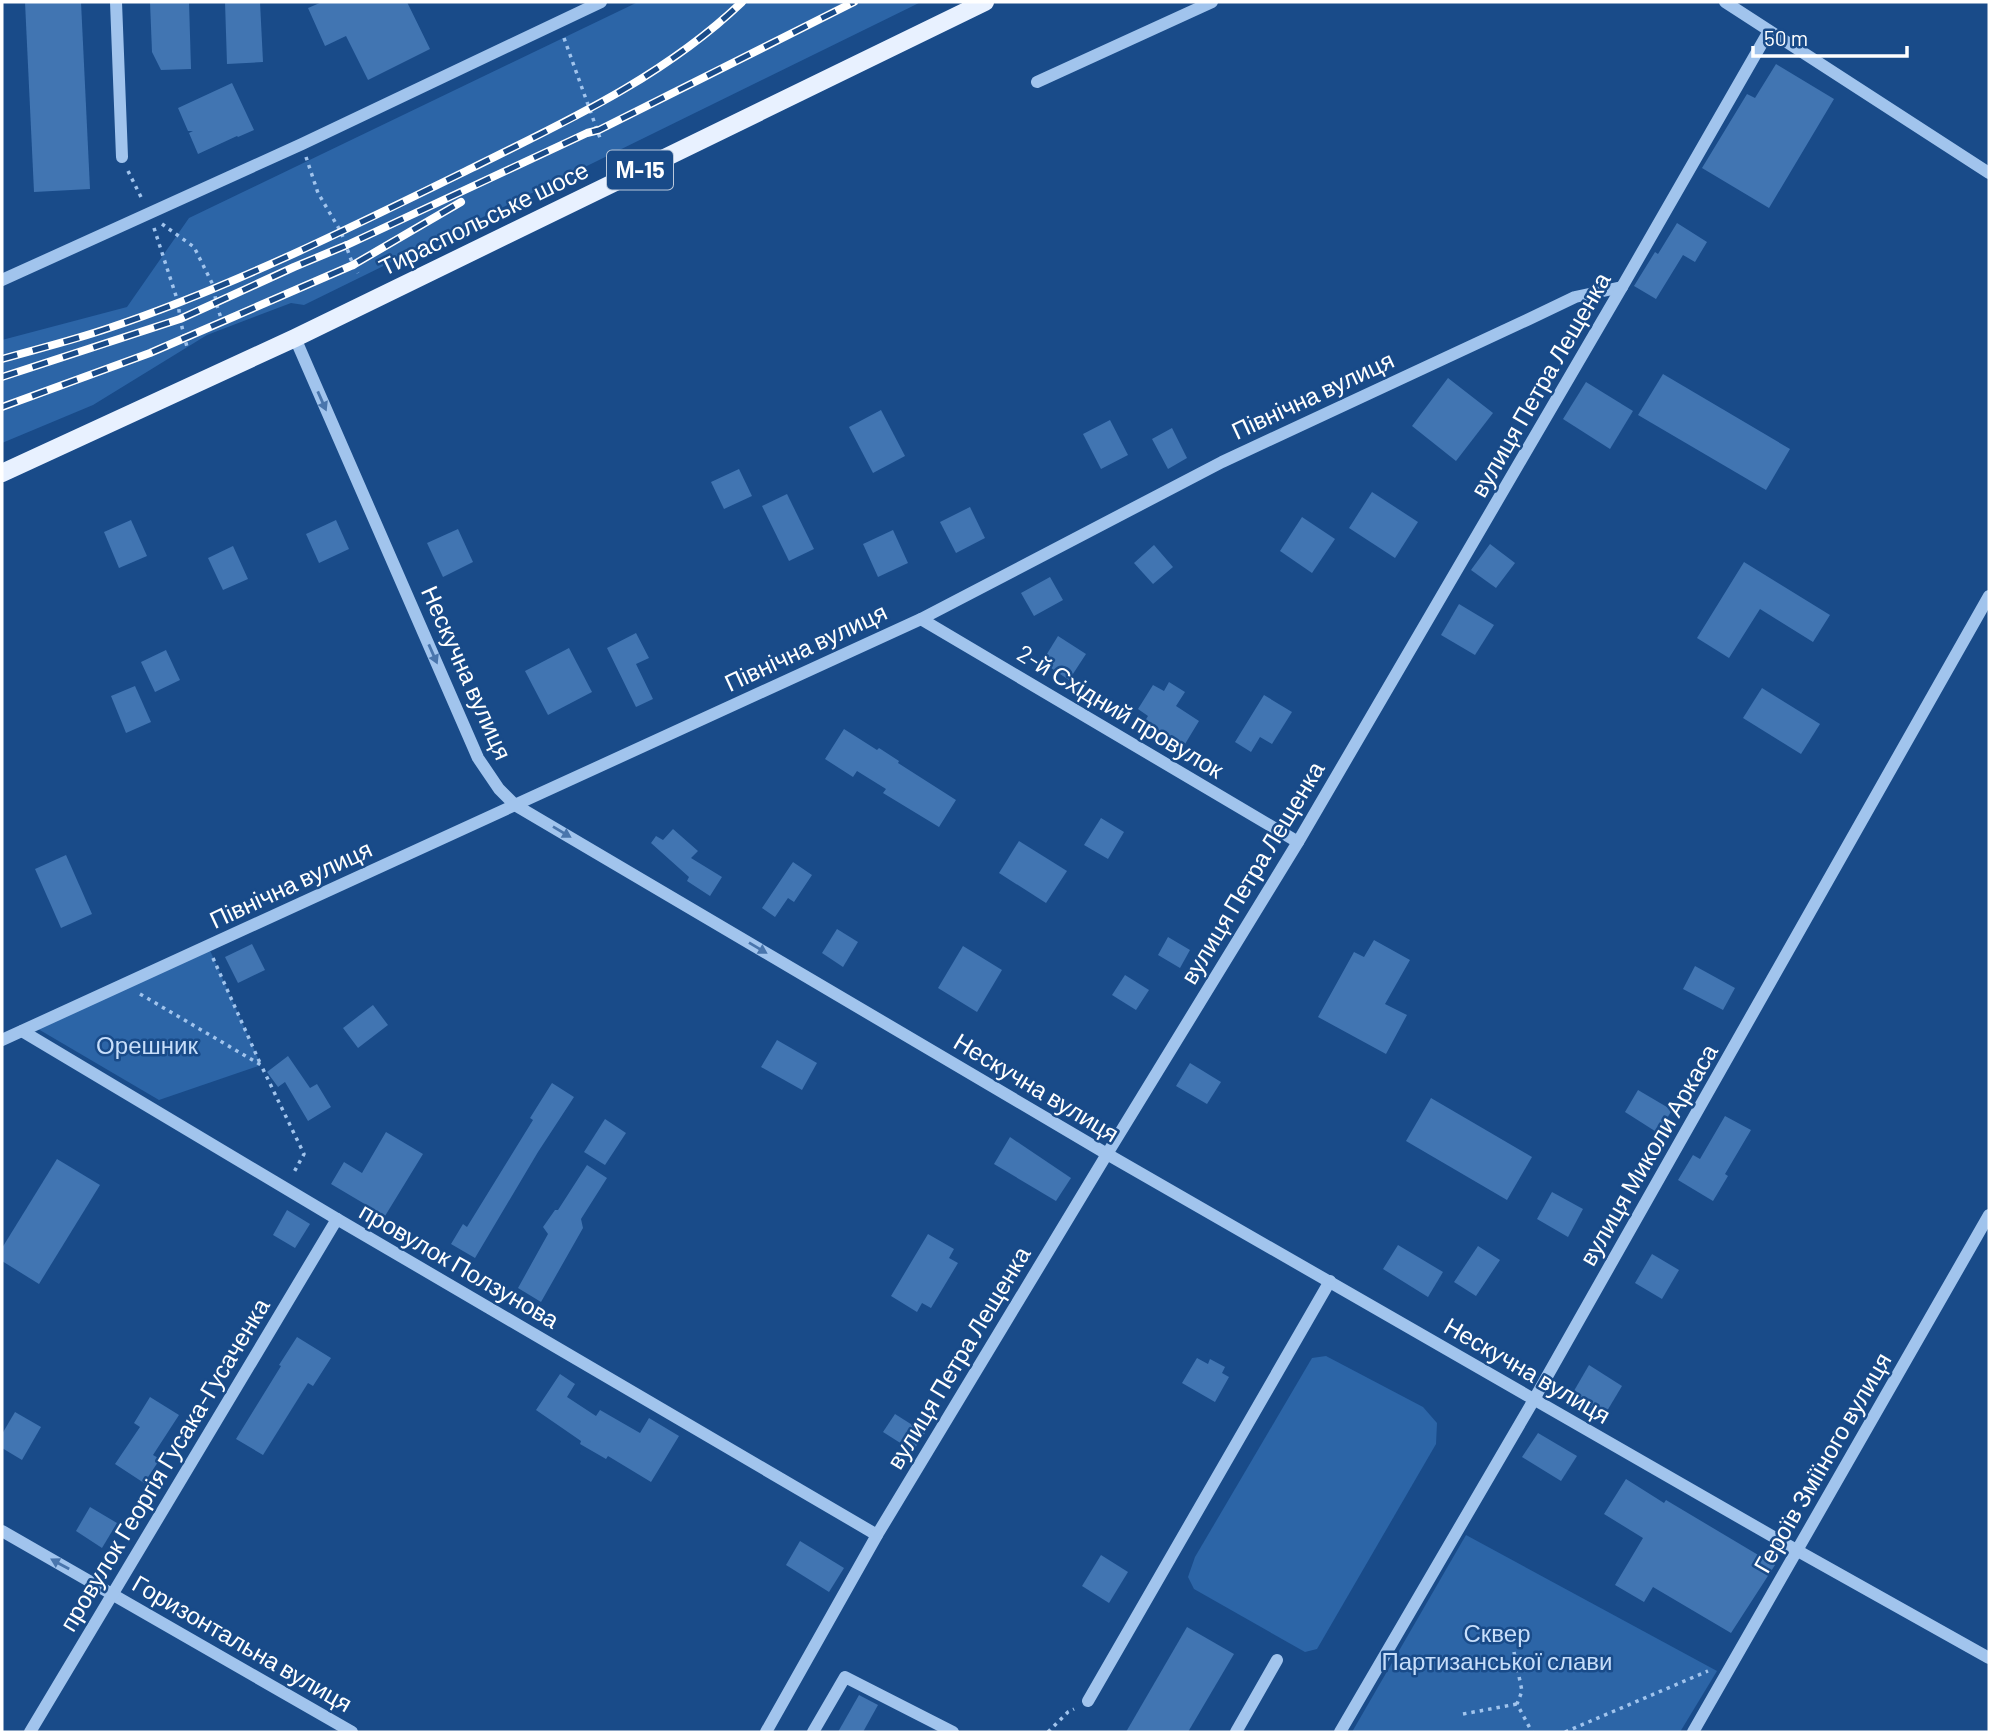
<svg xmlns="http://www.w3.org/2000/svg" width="1991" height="1734" font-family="Barlow,sans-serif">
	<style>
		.green { fill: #2c65a7 }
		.building { fill: #4175b2 }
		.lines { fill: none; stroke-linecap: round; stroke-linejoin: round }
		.path { stroke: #a1c4ed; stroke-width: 3.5; stroke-dasharray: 3.5 5; stroke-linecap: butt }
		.minor { stroke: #a1c4ed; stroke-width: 12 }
		.major { stroke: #e8f1ff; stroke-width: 18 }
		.rail-casing { stroke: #fff; stroke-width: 8 }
		.rail { stroke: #194b89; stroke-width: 5; stroke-dasharray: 16; stroke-linecap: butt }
		.oneway { fill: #4975ac }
		.labels { text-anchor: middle; stroke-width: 5; stroke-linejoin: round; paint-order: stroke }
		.shield { fill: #194b89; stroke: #bac9dc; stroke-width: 2 }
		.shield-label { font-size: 23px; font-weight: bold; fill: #fff }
		.street-label { font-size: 24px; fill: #fff; stroke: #194b89 }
		.park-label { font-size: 24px; fill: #c7defa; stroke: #194b89 }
	</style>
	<rect width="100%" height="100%" fill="#194b89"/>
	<g class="green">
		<polygon points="638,2 921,2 304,305 291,303 207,335 93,405 2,443 2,340 127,307 189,218"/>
		<polygon points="208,946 261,1065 159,1100 33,1026"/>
		<polygon points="1326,1356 1423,1407 1437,1423 1436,1444 1317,1649 1305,1652 1194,1589 1188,1577 1195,1557 1312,1358"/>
		<polygon points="1466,1535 1717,1671 1680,1732 1352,1732"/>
	</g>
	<g class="building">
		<polygon points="25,2 81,2 90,189 34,192"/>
		<polygon points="150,2 189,2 191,69 161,70 152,52"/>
		<polygon points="225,2 260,2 263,62 227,64"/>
		<polygon points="322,2 407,2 430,49 368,80 346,36 325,46 308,8"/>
		<polygon points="1776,64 1834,99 1769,208 1702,168 1747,94 1755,98"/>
		<polygon points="232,83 254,130 238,137 237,136 198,154 189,133 193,131 188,131 178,108"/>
		<polygon points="1677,223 1707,242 1695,262 1683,255 1656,299 1634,286 1655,252 1658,254"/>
		<polygon points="1663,374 1790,449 1766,490 1638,415"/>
		<polygon points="1448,378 1493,413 1456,461 1412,426"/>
		<polygon points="1586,382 1633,411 1610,449 1563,419"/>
		<polygon points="881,410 905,456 873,473 849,427"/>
		<polygon points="1110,420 1128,455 1101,469 1083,434"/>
		<polygon points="1172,428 1187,458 1168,469 1152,439"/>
		<polygon points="739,469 752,496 724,509 711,482"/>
		<polygon points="1372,492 1418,522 1395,558 1349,528"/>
		<polygon points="787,494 814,549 789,561 762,506"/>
		<polygon points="970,507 985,538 956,553 940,522"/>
		<polygon points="1302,517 1335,539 1312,573 1280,551"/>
		<polygon points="131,520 147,556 119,568 104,532"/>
		<polygon points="336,520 349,549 319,563 306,534"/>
		<polygon points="458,529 473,562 443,577 427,543"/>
		<polygon points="893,530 908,563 878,577 863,544"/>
		<polygon points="1490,544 1515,563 1496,588 1471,570"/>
		<polygon points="1154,545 1173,567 1153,584 1134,563"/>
		<polygon points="233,546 248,579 223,590 208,558"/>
		<polygon points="1744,562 1830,615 1813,642 1760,609 1729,658 1697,638"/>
		<polygon points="1050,577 1063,600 1034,616 1021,593"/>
		<polygon points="1459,604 1494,625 1475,655 1441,635"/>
		<polygon points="636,633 649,658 636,664 653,699 636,707 607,648"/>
		<polygon points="1058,636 1086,654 1069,680 1042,662"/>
		<polygon points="569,648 592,692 548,715 525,671"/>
		<polygon points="166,650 180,680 155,692 141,662"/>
		<polygon points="1169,682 1185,692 1176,706 1199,721 1182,749 1143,724 1148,716 1138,709 1153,685 1164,691"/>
		<polygon points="135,686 151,722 126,733 111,696"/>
		<polygon points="1762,688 1820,724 1801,754 1743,718"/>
		<polygon points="1264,695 1292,712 1272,744 1260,737 1251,752 1235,742"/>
		<polygon points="844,729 877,750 879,748 899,761 898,763 956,800 939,827 883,793 886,789 857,771 853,777 825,759"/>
		<polygon points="1101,818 1124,832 1108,859 1084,845"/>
		<polygon points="673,829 698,851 691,858 722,877 710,896 687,881 689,877 651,843 656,836 663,840"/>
		<polygon points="1019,841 1067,871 1046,903 999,873"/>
		<polygon points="66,855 92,914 61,928 35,869"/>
		<polygon points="793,862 812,875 794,902 788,898 775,917 762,908"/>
		<polygon points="837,929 858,942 843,967 822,953"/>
		<polygon points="1168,937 1190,950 1180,968 1158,955"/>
		<polygon points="1374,940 1410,960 1385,1004 1407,1015 1386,1054 1318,1017 1354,952 1364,957"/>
		<polygon points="252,944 265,970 238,983 225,957"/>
		<polygon points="963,946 1002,970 977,1012 938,988"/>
		<polygon points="1695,966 1735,988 1723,1010 1683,989"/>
		<polygon points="1125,975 1149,990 1136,1010 1112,995"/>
		<polygon points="373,1005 388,1025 358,1048 343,1028"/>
		<polygon points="777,1040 817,1063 802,1090 761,1067"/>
		<polygon points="288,1056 310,1088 317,1084 331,1107 308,1121 285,1082 278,1087 267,1072"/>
		<polygon points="1190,1063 1221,1082 1207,1104 1176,1086"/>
		<polygon points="552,1083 574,1097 538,1152 475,1258 451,1244 463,1224 467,1227 533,1120 530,1118"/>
		<polygon points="1638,1090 1672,1110 1658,1133 1625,1112"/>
		<polygon points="1431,1098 1532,1157 1507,1200 1406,1141"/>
		<polygon points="1725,1116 1751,1130 1725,1174 1728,1176 1713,1201 1678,1180 1693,1155 1700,1159"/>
		<polygon points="605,1119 626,1133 605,1165 584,1152"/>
		<polygon points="386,1132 423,1154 385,1216 331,1184 344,1162 362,1173"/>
		<polygon points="1010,1137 1071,1178 1056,1201 994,1164"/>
		<polygon points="57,1159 100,1185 39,1284 2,1261 2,1248"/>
		<polygon points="587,1165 607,1178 581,1219 583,1228 541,1302 518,1288 548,1234 543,1227 555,1210 558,1210"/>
		<polygon points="1552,1192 1583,1209 1568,1237 1537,1219"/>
		<polygon points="287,1210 310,1224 295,1248 273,1235"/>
		<polygon points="928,1234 954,1249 949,1258 958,1263 931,1308 922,1303 917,1312 891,1296"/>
		<polygon points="1398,1245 1443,1272 1428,1297 1383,1269"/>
		<polygon points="1478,1246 1500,1260 1476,1296 1454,1282"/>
		<polygon points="1652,1254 1679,1270 1662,1299 1635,1283"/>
		<polygon points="297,1337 331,1358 313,1386 308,1383 263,1455 236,1439 281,1366 279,1365"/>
		<polygon points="1197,1358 1208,1364 1210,1359 1225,1367 1222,1373 1229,1377 1215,1402 1182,1383"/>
		<polygon points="1589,1365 1622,1386 1604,1416 1571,1396"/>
		<polygon points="560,1374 575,1384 567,1397 596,1416 600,1410 640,1433 649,1418 679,1436 651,1482 608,1456 606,1459 580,1444 581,1441 536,1410"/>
		<polygon points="150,1397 179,1415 153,1455 160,1459 144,1483 115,1464 140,1427 134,1423"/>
		<polygon points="15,1412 41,1427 22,1460 2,1448 2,1434"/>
		<polygon points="895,1414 925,1433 913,1451 883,1432"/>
		<polygon points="1538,1433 1577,1456 1561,1481 1522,1457"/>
		<polygon points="1626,1479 1664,1503 1666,1500 1775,1565 1731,1633 1653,1587 1644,1602 1615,1585 1643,1538 1604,1514"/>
		<polygon points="90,1507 117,1523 102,1548 76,1531"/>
		<polygon points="800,1541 844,1568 829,1592 786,1565"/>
		<polygon points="1101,1555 1128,1572 1109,1603 1082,1586"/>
		<polygon points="1187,1627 1234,1654 1188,1732 1126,1732"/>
		<polygon points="859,1695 878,1705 863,1732 838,1732"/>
	</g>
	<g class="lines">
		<g class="path">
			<polyline points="564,38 600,138"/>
			<polyline points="306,157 318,193 341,232 353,265 358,273"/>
			<polyline points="128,171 142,199"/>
			<polyline points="162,224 194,247 214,287 216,303 222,321"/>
			<polyline points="154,228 178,302 180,319 187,347"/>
			<polyline points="213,958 260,1063"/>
			<polyline points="140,994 261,1065 304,1154 293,1174"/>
			<polyline points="1514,1652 1522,1691 1517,1704 1532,1732"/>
			<polyline points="1463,1714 1517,1704"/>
			<polyline points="1048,1732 1068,1712 1074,1709"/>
			<polyline points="1565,1732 1708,1671"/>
		</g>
		<g class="minor">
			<polyline points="116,2 122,157"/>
			<polyline points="1725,2 1989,173"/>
			<polyline points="1037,82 1212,2"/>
			<polyline points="2,280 302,144 601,2"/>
			<polyline points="295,338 478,758 499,789 515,805 1107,1154 1798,1551 1989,1658"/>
			<polyline points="921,619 1298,842"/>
			<polyline points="22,1031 337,1219 877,1535"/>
			<polyline points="2,1040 921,619 1222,462 1527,320 1575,297 1622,287"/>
			<polyline points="2,1531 352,1732"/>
			<polyline points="1088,1701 1330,1281"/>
			<polyline points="30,1732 337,1219"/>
			<polyline points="766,1732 877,1535 1107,1154 1298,842 1622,287 1769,31"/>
			<polyline points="813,1732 845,1677 953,1732"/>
			<polyline points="1236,1732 1277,1660"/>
			<polyline points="1340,1732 1532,1403 1989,596"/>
			<polyline points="1693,1732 1989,1215"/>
		</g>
		<polyline class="major" points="2,473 295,338 985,2"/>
		<defs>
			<g id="rail">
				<path d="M2,359C37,349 74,340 109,328C234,286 354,226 472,168C567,121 665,76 742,2"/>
				<polyline points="2,377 180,319 294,267 347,245 587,133 599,130 854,2"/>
				<polyline points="2,407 150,353 353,265 461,202"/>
			</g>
		</defs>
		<use href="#rail" class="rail-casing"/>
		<use href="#rail" class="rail"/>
	</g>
	<defs><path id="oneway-solid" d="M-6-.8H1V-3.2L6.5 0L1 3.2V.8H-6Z" transform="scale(1.75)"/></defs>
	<g class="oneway">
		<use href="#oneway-solid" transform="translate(322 401) rotate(66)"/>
		<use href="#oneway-solid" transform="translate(433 654) rotate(66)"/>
		<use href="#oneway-solid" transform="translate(562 832) rotate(31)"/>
		<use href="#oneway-solid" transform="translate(758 948) rotate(31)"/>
		<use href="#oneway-solid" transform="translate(60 1564) rotate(-151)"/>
	</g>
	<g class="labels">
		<rect class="shield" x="607" y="150.5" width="66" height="39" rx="5"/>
		<g class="shield-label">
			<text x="640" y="178">М-15</text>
		</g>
		<g class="street-label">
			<text transform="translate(484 219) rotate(-26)" y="8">Тираспольське шосе</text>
			<text transform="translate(1541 385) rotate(-60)" y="8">вулиця Петра Лещенка</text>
			<text transform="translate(1313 396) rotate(-25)" y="8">Північна вулиця</text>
			<text transform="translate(806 648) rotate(-25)" y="8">Північна вулиця</text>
			<text transform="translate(466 673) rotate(66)" y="8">Нескучна вулиця</text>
			<text transform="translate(1120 712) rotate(31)" y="8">2-й Східний провулок</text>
			<text transform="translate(1253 873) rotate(-59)" y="8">вулиця Петра Лещенка</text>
			<text transform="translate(291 885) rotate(-25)" y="8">Північна вулиця</text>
			<text transform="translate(1036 1088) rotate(31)" y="8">Нескучна вулиця</text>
			<text transform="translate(1649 1155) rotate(-60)" y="8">вулиця Миколи Аркаса</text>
			<text transform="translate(459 1266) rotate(30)" y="8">провулок Ползунова</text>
			<text transform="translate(959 1358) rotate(-59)" y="8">вулиця Петра Лещенка</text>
			<text transform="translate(1527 1371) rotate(30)" y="8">Нескучна вулиця</text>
			<text transform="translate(1823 1463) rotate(-60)" y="8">Героїв Зміїного вулиця</text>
			<text transform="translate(165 1465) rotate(-59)" y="8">провулок Георгія Гусака-Гусаченка</text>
			<text transform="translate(242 1644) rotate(30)" y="8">Горизонтальна вулиця</text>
		</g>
		<g class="park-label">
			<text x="147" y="1054">Орешник</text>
			<text x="1497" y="1642">Сквер<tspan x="1497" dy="28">Партизанської слави</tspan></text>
		</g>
	</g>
	<rect width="1991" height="1734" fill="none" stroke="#ffffff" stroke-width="7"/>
	<path d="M1753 46v10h154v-10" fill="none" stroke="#ffffff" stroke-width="3.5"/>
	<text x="1764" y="46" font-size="21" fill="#ffffff" stroke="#194b89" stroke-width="5" paint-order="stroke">50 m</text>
</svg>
